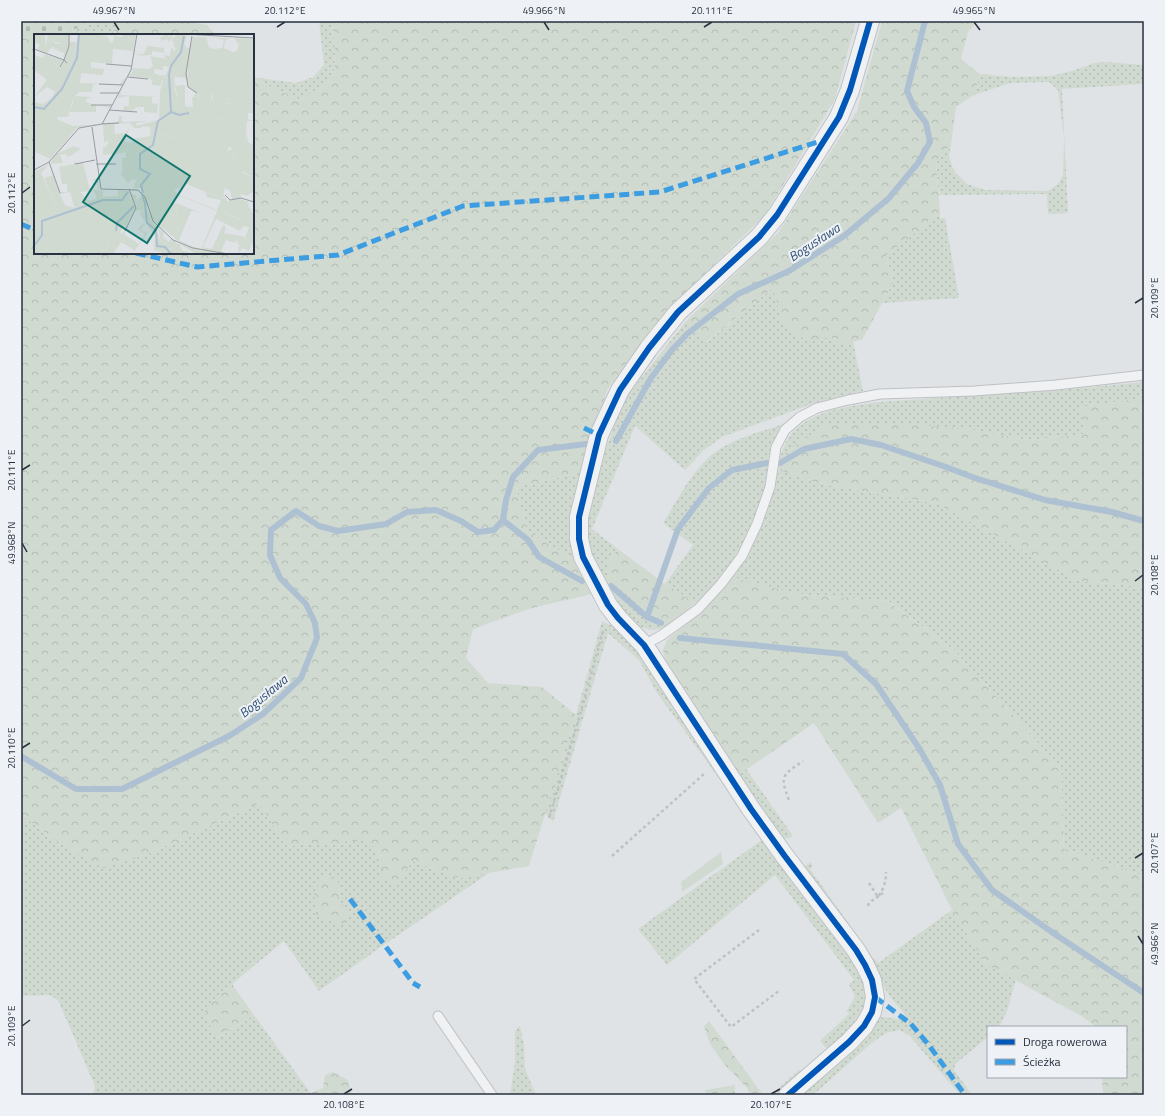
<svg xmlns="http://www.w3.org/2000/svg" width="1165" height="1116" font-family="'Titillium Web',sans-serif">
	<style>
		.grass { fill: url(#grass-dots); fill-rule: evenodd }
		.forest { fill: url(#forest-crowns) }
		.cemetery { fill: url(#cemetery-stones) }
		.garden { fill: #d1dad1 }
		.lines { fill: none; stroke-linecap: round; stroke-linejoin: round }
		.stream { stroke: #aec1d2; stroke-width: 6 }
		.service-casing { stroke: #bec1c4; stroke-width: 11 }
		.minor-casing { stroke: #bec1c4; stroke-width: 20 }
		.path { stroke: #bec1c4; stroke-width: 2.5; stroke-dasharray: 3 3; stroke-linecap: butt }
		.service { stroke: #f0f1f2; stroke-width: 9 }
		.minor { stroke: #f0f1f2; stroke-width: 18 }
		.quiet { stroke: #3d9de3; stroke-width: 5; stroke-dasharray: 10 5; stroke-linecap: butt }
		.cycleway-casing { stroke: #eef1f6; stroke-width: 8 }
		.cycleway { stroke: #0057b8; stroke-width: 6 }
		.ticks { fill: none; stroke: #27313f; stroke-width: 1.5 }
		.labels { text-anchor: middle; stroke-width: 4; stroke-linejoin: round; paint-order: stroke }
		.water-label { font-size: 13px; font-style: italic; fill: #315174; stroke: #eef1f6 }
		.inset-river { fill: none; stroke: #aec1d2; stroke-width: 2 }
		.inset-road { fill: none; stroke: #969ca3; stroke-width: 1 }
		.view { fill: #0f766e; fill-opacity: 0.15; stroke: #0f766e; stroke-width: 2 }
		.inset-edge { fill: none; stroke: #27313f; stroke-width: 2 }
		.neatline { fill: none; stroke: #27313f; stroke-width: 1.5 }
		.ticks-label { font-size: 10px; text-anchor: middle; fill: #27313f }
	</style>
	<defs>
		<pattern id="grass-dots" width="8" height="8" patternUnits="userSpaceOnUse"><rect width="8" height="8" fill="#d1dad1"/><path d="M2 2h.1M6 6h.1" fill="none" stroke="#b3bcb4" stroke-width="1.8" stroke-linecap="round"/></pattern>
		<pattern id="forest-crowns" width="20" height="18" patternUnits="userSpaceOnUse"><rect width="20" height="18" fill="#d1dad1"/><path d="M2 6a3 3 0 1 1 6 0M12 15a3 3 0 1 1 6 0" fill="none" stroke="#b3bcb4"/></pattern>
		<pattern id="cemetery-stones" width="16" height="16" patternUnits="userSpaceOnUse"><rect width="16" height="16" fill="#d1dad1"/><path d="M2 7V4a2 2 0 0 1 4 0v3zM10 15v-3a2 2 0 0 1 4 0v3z" fill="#b3bcb4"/></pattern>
	</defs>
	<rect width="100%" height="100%" fill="#e0e3e6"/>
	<g class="grass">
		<polygon points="104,21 127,21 108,35 53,35"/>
		<polygon points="319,21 332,21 335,50 334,78 301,100 253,79 253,77 296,83 313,77 324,65"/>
		<polygon points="1107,62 1144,65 1144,84 1062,89 1068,213 1048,214 1047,194 939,195 936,163 951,144 949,157 954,171 967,184 985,190 1048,191 1058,184 1063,175 1064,138 1058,90 1049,82 1010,83 974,95 980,74 1013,77 1050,76 1072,71 1094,63"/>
		<polygon points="940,211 940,218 945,218 959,298 882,303 893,283 885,253 900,246"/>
		<polygon points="773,288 783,324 831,337 840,344 853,341 863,391 814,403 722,437 704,450 685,470 635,426 592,529 618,549 609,560 637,604 669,625 660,629 650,630 640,627 624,614 611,593 587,544 586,514 605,451 624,400 686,321 707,342"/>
		<path d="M1144,382V398L1081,407L1084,434L1029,440L967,429L783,471L826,485L936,503L1079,581L1144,587V876L1064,849L1061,768L953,649L888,601L797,594L732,577C746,558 758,538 766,515C771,502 774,488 778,474C779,469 779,464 780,459C782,449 787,439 793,432C815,409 850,406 879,402L1070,389Z"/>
		<path d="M783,424C779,431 774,438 771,445C767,460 767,476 764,491C754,533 727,575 695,603L665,584L693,545L663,523C677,501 689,476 708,458C726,441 760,432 783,424Z"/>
		<polygon points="583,472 571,530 574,560 527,531 516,487"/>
		<polygon points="602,621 620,630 637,650 737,803 657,693 639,660 608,633 553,822 545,813 576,715"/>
		<polygon points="746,769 793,836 780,841 737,776"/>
		<path d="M260,803L282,840L288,846L367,839L377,849V862L395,884L413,861L459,878L489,873L381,947L319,991L284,941L244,974L204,1009L216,1039L254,1015L312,1095H89L93,1094L95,1086L58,1000L49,995L21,996V815L70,850L146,855ZM340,889L337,900L352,913L314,891Z"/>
		<polygon points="763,839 860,970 868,997 863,1018 829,1051 820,1041 850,1013 846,1012 855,997 849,984 854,980 775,875 667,965 638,929"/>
		<polygon points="811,862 813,866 810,869 864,945 860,945 801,869"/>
		<path d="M952,910L986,964L1016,980L1007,1011L999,1027H988V1037L955,1064L954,1070L972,1095H960L909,1035L899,1030L886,1033L874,1041L813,1095H799L882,1017L899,1019L904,1013C897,1005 890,998 885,988C880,979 878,968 872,959L873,957L878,963Z"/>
		<polygon points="520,1026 524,1046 525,1069 536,1095 510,1095 515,1062 515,1031"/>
		<polygon points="799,1070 802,1075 780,1095 771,1095"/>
	</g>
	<g class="forest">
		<polygon points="127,21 186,21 207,25 215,35 108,35"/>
		<polygon points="332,21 856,21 835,99 765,215 673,304 633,354 607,390 583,472 516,487 527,531 574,560 592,594 532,608 473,629 466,658 488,683 542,687 576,715 529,866 459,878 413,861 396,884 381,879 383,870 377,862 377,849 367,840 287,846 282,840 260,803 146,855 103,868 70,850 21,815 21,37 35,41 35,253 253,253 253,79 301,100 334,78 335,50"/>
		<polygon points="882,21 978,21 968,32 961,59 980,74 974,95 956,107 951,144 936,163 940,211 900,246 885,253 893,283 862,340 840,344 831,337 808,342 783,324 773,288 706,342 686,321 778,233 857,111"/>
		<polygon points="1144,398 1144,587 1079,581 936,503 826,485 782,471 786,452 824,425 892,423 967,429 1029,440 1084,434 1081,407"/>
		<polygon points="618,549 665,584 695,603 682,615 669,625 637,604 609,579 609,560"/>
		<polygon points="732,577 797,594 887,601 953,649 1061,768 1064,849 1144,876 1144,1095 1103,1095 1102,1077 1126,1077 1126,1027 1096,1027 1083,1017 986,964 952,910 901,808 878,823 814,723 737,776 667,669 663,650 667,640 701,612"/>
		<polygon points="326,876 337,878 340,889 337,900 352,913 346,923 336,924 316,915 314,891"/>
		<polygon points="232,984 254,1015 215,1039 204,1009"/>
		<polygon points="709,1021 763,1095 749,1095 748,1089 724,1064 710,1044 704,1026"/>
		<polygon points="333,1072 348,1080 352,1095 312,1095 311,1093 323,1088 325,1075"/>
		<polygon points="735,1085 735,1095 706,1095 705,1090"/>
	</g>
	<polygon class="cemetery" points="21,21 104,21 53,35 35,35 35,40 32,41 21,37"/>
	<polygon class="garden" points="721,852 723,864 682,892 681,882"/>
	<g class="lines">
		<g class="stream">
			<polyline points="616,441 651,378 672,350 687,334 738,294 789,271 844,236 889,198 918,163 930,142 926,123 914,107 907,91 925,21"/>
			<polyline points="780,463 804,449 851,439 881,445 946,467 975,478 1045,500 1112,512 1144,521"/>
			<polyline points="503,520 528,540 539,557 582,581"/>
			<polyline points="611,586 647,617 661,623"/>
			<polyline points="647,617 678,529 709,488 732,470 767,463"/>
			<polyline points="680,638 843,654 876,684 919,748 940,785 958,844 992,890 1059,937 1144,993"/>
			<polyline points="21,756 76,789 122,789 229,736 263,714 301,678 317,638 315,623 306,604 280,578 270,555 271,530 296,511 319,526 338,531 386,524 407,512 436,510 461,521 478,532 494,530 503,520 506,500 513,477 538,450 586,444"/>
		</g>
		<defs>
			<g id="service">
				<polyline points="644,645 662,635 698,609 721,584 742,556 757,524 770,487 776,447 785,430 800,417 817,408 848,400 880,394 974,391 1056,385 1144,375"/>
				<polyline points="438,1016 492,1095"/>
			</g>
			<polyline id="minor" points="788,1095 849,1042 864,1026 872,1012 875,997 872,980 865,965 856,950 784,855 751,809 644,645 618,618 608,605 583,557 579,539 579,517 599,435 620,390 649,348 678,312 759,237 777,215 839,117 850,90 870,21"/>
		</defs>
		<use href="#service" class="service-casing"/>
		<use href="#minor" class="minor-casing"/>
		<g class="path">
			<path d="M789,800C779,775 783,775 803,761"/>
			<polyline points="549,818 579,718 603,631"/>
			<polyline points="612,856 704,774"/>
			<path d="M869,883L878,897C884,888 886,882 886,872"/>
			<polyline points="868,906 869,903 883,893"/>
			<polyline points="759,930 694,979 731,1027 780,990"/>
		</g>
		<use href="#service" class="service"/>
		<use href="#minor" class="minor"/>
		<g class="quiet">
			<polyline points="21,224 35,230"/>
			<polyline points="136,253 197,267 338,255 463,206 660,192 824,140"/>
			<polyline points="584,428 599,435"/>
			<polyline points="350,899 413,983 420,987"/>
			<polyline points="875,997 911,1024 928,1044 965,1095"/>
		</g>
		<defs>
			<polyline id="cycleway" points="788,1095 849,1042 864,1026 872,1012 875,997 872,980 865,965 856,950 784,855 751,809 644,645 618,618 608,605 583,557 579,539 579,517 599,435 620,390 649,348 678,312 759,237 777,215 839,117 850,90 870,21"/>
		</defs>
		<use href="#cycleway" class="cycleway-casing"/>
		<use href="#cycleway" class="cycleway"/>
	</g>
	<path class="ticks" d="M114,22L119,30M544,22L549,30M974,22L980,30M277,27L285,22M704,27L712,22M22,193L30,187M1135,303L1143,298M22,470L30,465M22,543L27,552M1135,581L1143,575M22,748L30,743M1135,858L1143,853M1138,936L1143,944M22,1026L30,1020M344,1094L352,1089M771,1094L780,1089"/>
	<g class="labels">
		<g class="water-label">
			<text transform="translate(814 242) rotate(-33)" y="5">Bogusława</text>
			<text transform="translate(263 696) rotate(-40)" y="5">Bogusława</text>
		</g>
	</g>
	<g transform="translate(34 34)">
		<rect width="220" height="220" fill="#e0e3e6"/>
		<path d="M11,0L12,12L14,0H35V11L29,25L30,19L17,14L29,16L31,15V12L16,5L14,7L17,13L13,19L3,15L6,11L0,8V1ZM62,0H71L67,1L74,3L76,9L79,8L80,2L77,1L88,3L89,0H102L99,17L79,15L78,30L57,28V34L70,35L69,41L47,39L55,33L52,28L53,4L62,3ZM36,8H42L41,19L22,58L13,53L0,63L13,46L0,36V21L9,24L10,20L29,26L25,34L28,32ZM114,12L130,14V18L137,20L118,17V21H110L134,25L135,27H129V36L121,35L120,39L132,44L128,46L127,52L118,51V46L114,44L95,42L99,37L98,34L116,35L119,32L116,22L100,21H109L101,20L100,19L101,13V20H109ZM153,26V39L155,51L152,44L140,43V35H143L145,29ZM93,43L89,51L59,50L58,58H45L46,49L85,50ZM205,48L210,60L206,80L208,73L220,64V79H214V85L220,87H196L190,96H187L184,86L189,84L197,69H192ZM151,51V72L147,74L141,52ZM89,53L86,61L126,63H118V69L124,70L123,79L110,78V73H103L98,77L77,76H89L90,72H95V62L83,64ZM157,56L164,61L166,67L179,60L177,63L179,68L181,66L184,69L185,84L159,74L158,63H160L161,59ZM40,64H51V70L77,72L76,74L62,71V78H35V82L32,83L31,78L37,76ZM0,75L38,92L67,90L75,75L67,90L43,94L16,125L2,118L0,123ZM85,82H88V88L114,87L103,89L101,91H109L107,94H100L96,89L80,90L81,100L92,99L96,92L91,108L97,109L100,105L116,102L117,93L120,98L148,107L119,99L109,113L103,116L101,128L91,132L88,138V124H92L91,117L89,119L69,121V112L72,113L75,107L70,108L69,89L73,83L70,89L84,88ZM176,95L184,102L186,99L190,101L192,107H198L193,117L199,115L200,126L204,114L213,120L218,115L212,107L213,99L214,108L220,111V144L210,138L194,137L171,121L166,113L152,106L165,103L164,100ZM40,112L47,115L34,123L32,120L26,121L29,129L16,130L22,120ZM40,124L41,129H49L56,156H64L63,146L56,147L64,144L65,156L69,157V163L63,164L60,157L46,158L51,163H49V172L43,174L40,172L36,158L26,160L31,171L23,176L10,144L19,141L15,130L26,158H33V150H28L25,133L40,130ZM142,154L140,159L183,176L187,166L173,163L171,158L189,165L190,162L195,169V166L206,165L215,168L214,177L200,172H191L198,176L197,178L188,173L187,176L215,191L210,190L206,197L182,185L169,213L178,215L189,191L192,193L190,199L211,203L209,210L204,211L203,204L201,209L192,206L187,217L191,219L169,215L168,213L183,177L141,160L139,156ZM96,156H104L110,163L111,176L102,177L103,171L96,160L102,161L103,169L104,164L108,163L104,157ZM96,163L102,173L91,195V188L101,174L98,172L71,196L72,200L75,196L78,200L74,207L75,211L66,220H54L43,207L46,204L42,197L36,198L34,193L68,172L89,171ZM142,169L165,178L157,177L145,206L160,213L144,207L139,198V195L144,191ZM110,189L112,191L109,192L107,196L112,199L115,196L111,203L98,220L100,216L87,208L88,200L90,196L91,201L105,210L111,200L104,195ZM220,191V205L215,217L208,214ZM124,194L130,199L129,203L135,208L137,204L143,210H146L192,220H162L146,210L148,217H153L155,220L142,218L130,211L133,208H127Z" fill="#d1dad1"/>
		<path d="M44,0H62V3L54,4V12L57,13L54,14L52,28L56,34L47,40L45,58L41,62L58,63L52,65V68L57,70H51V64H40L37,70L38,75L32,78V83H23L24,88L0,75V68L9,70L17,65L41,19ZM132,0L136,2L139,0L138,5L142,2L141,0L153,2L150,10L153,15L156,13L159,3H172L175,13L180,15L188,14L190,6L181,4H197L191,6L190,14L199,18L203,17L205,11L200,4L220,5V64L208,73L205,80L210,61L206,58L205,48L192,69L198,70L196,80L184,86L187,96H190L196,85L202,83L198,88L210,82L213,83L212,107L217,112L219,121L211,120L204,114L200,126L199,115L194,112L198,107H191L190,101L186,99L184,102L176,95L169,102L165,100V103L152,106H160L169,114L171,121L194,137L203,136L220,144V157L213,162L206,160L207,164L198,165L196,157L158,138L147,153L139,156L147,163L143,162L141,167L145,191L139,195L144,207L119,186L107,158L109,154H100L102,146L99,145L94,149L87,141L91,132L101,127L103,116L109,113L119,99L148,107L120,98L116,93L101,92L125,86L126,57L129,48L128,46L132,44L127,41H132L135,33L129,32V27H134L129,21L136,22L137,14L142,17L138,5L134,8L133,5L127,7L126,4ZM153,26L155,53L164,60L166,67L179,60L178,68L180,66L184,70L177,76L185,84L166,74L150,72L148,74L141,57L140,36H145V29ZM16,5L23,10H32L31,17L18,13L13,19L17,12L13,10ZM15,130L7,139L23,176L28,171L43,174L49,172V163L57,167L65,163L84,162V156L95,157L96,163L89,171L73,174L68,172L34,193L36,198L44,197L47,202L43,207L54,220H0V138ZM191,167L213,177L215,172L220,182V191L205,220L204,213L207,212L205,210H209L215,193L209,192L207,186L187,176V172L192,174L188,170ZM100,170L101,174L86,198L88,200V207L79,220H66L75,212L74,207L78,200L75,196L69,203L68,200L83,182ZM110,170L124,194L123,198L127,208L130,207L126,204L129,205L134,208L130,210L135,212V215L150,220H132L120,216L121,202L105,179L111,176Z" fill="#d1dad1" fill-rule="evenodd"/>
		<path d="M158,138L191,152L189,165L150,149Z" fill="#d1dad1"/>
		<path class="inset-river" d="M0,73L10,75L28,55L43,24L45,0M137,78L145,81L155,79M109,159L107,151L116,140L106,135V120L119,111L124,87L137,78L135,41L137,32L147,18L150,2M108,161L111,169L113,189L122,196L123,212L131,213L137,220M82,197L83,189L100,172M0,212L8,201V187L69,166H88L94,158"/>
		<path class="inset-road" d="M150,0L220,4M158,2L152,39L154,53L163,59M0,15L30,26L35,12V0M72,30L97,32M26,33L30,26L33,29M94,43L114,45M65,50L89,51M66,59H85M57,71H78M75,76L103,78M68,90L85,89M58,93L67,155L104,156L111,163L119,187L139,206L159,214L194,220M15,128L26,159M41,130L61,126M62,130H82M0,136L15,128L45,94L68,90L97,36L103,0M191,161L196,166L207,164L220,168M91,197L102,174L95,155"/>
		<path class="view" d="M92,101L156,142L113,209L49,168Z"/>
		<rect width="220" height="220" class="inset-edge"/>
	</g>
	<rect width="1165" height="1116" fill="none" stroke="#eef1f6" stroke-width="44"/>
	<rect x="987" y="1026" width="140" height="52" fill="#eef1f6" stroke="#9ea4ad"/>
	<rect x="995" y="1039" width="20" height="6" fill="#0057b8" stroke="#9ea4ad"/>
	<text x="1023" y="1046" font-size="12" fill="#27313f">Droga rowerowa</text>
	<rect x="995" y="1059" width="20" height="6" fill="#3d9de3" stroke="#9ea4ad"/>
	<text x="1023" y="1066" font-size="12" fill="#27313f">Ścieżka</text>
	<rect x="22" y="22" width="1121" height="1072" class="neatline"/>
	<g class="ticks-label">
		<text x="114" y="14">49.967°N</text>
		<text x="285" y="14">20.112°E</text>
		<text x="544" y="14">49.966°N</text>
		<text x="712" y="14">20.111°E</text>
		<text x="974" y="14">49.965°N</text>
		<text transform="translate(11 193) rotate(-90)" y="4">20.112°E</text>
		<text transform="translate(1154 298) rotate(-90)" y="4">20.109°E</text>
		<text transform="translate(11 470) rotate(-90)" y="4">20.111°E</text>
		<text transform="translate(11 543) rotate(-90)" y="4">49.968°N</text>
		<text transform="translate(1154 575) rotate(-90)" y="4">20.108°E</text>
		<text transform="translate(11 748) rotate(-90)" y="4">20.110°E</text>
		<text transform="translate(1154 853) rotate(-90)" y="4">20.107°E</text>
		<text transform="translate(1154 944) rotate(-90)" y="4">49.966°N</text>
		<text transform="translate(11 1026) rotate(-90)" y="4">20.109°E</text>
		<text x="344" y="1108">20.108°E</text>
		<text x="771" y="1108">20.107°E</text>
	</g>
</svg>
